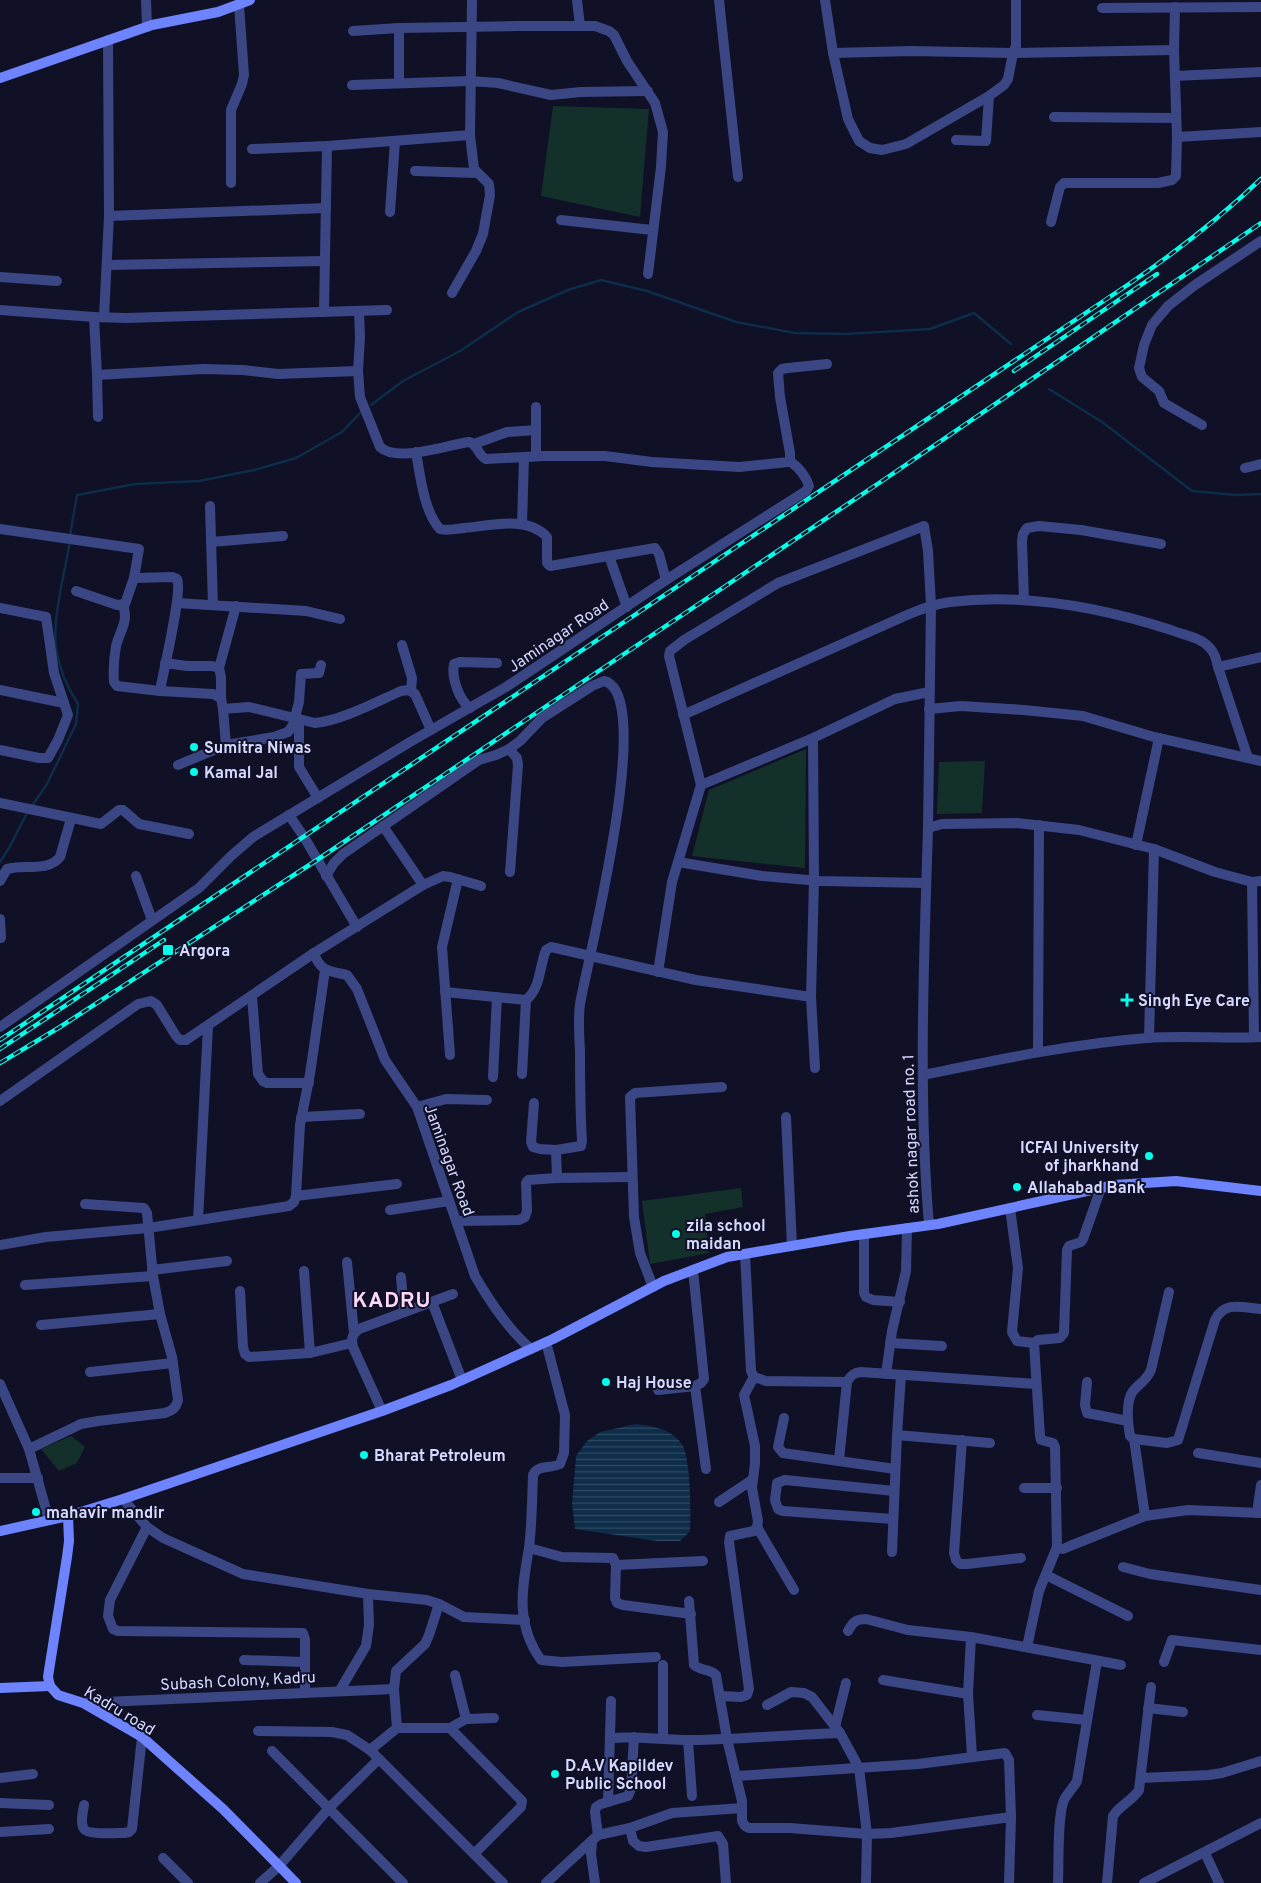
<svg xmlns="http://www.w3.org/2000/svg" width="1261" height="1883" font-family="Overpass,sans-serif">
	<style>
		.park { fill: #13312a }
		.water { fill: url(#water-rules) }
		.lines { fill: none; stroke-linecap: round; stroke-linejoin: round }
		.stream { stroke: #0d2d49; stroke-width: 2.5 }
		.street { stroke: #3b4685; stroke-width: 10 }
		.secondary { stroke: #6e84fe; stroke-width: 10 }
		.rail-casing { stroke: #04fde9; stroke-width: 4.5 }
		.rail { stroke: #101027; stroke-width: 2.5; stroke-dasharray: 8; stroke-linecap: butt }
		.poi-dot { fill: #04fde9; stroke: #101027; stroke-width: 2 }
		.labels { text-anchor: middle; stroke-width: 4; stroke-linejoin: round; paint-order: stroke }
		.street-label { font-size: 16px; fill: #d6d9ff; stroke: #101027 }
		.poi-label { font-size: 16px; font-weight: bold; fill: #d6d9ff; stroke: #101027; text-anchor: start }
		.district-label { font-size: 21px; font-weight: bold; letter-spacing: 1px; fill: #ffd8f8; stroke: #101027 }
	</style>
	<defs>
		<pattern id="water-rules" width="6" height="5" patternUnits="userSpaceOnUse" patternTransform="scale(1.25)"><rect width="6" height="5" fill="#0d2d49"/><path d="M0 2.5h6" fill="none" stroke="#304b64"/></pattern>
	</defs>
	<rect width="100%" height="100%" fill="#101027"/>
	<g class="park">
		<polygon points="553,106 649,109 640,217 541,196"/>
		<polygon points="806,749 805,868 692,856 709,790"/>
		<polygon points="985,761 982,813 937,814 939,762"/>
		<polygon points="741,1188 743,1207 705,1214 709,1253 650,1264 642,1201"/>
		<polygon points="71,1436 85,1447 77,1463 59,1471 41,1449"/>
	</g>
	<path class="water" d="M636,1424C652,1426 671,1429 681,1443C691,1455 691,1514 690,1531L680,1541H657L575,1529L572,1504L576,1456L587,1441L600,1432Z"/>
	<g class="lines">
		<g class="stream">
			<polyline points="1049,389 1102,422 1192,491 1236,495 1261,494"/>
			<polyline points="371,405 403,381 460,351 518,312 568,290 601,280 647,291 736,322 795,333 846,334 930,329 974,313 1011,344"/>
			<polyline points="70,536 77,495 135,484 199,481 254,470 296,458 342,432 360,413"/>
			<path d="M32,806L47,784L76,724L78,704C67,687 59,669 56,648C52,621 65,570 70,542"/>
			<polyline points="0,862 9,848 27,813"/>
		</g>
		<g class="street">
			<polyline points="146,0 147,27"/>
			<polyline points="577,0 580,26"/>
			<polyline points="719,0 738,177"/>
			<polyline points="825,0 833,53 848,119 859,141 870,148 882,150 906,144 989,96 1004,85 1008,79 1013,53 1174,50"/>
			<polyline points="1102,8 1261,7"/>
			<polyline points="353,31 399,28 518,26 595,26 609,31 614,35 627,61 655,103 663,132 661,167 648,274"/>
			<polyline points="833,53 911,51 1013,53 1016,46 1016,0"/>
			<polyline points="1175,76 1261,72"/>
			<polyline points="399,83 399,28"/>
			<polyline points="352,85 470,81 498,83 551,95 581,92 648,91"/>
			<polyline points="1054,117 1176,118"/>
			<polyline points="1177,137 1261,132"/>
			<polyline points="956,140 986,141 989,96"/>
			<polyline points="252,149 327,146 470,135"/>
			<polyline points="415,171 476,173"/>
			<polyline points="231,183 231,110 242,84 244,75 239,5"/>
			<polyline points="390,212 395,141"/>
			<polyline points="109,216 326,208"/>
			<polyline points="561,220 652,230"/>
			<polyline points="1051,222 1060,187 1064,183 1158,183 1172,180 1176,176 1177,137 1174,50 1175,7"/>
			<polyline points="107,265 325,261"/>
			<polyline points="0,277 57,281"/>
			<polyline points="452,293 476,251 483,234 490,195 489,184 474,169 470,135 472,0"/>
			<polyline points="0,310 94,317 126,318 387,310"/>
			<path d="M359,311L360,338L358,371L360,397L380,447C398,463 446,445 469,442C478,444 478,456 486,459L545,456H605L652,462L739,467L788,462L790,461V453L780,397L778,373L782,369L788,368L827,364"/>
			<polyline points="324,312 327,146"/>
			<polyline points="94,317 97,375 98,417"/>
			<polyline points="104,317 109,216 108,40"/>
			<polyline points="97,375 203,369 243,370 278,374 358,371"/>
			<polyline points="536,407 536,456"/>
			<polyline points="1202,425 1164,403 1159,391 1142,377 1139,368 1144,345 1152,325 1168,306 1195,285 1261,241"/>
			<polyline points="474,444 507,432 536,430"/>
			<path d="M416,452C420,475 424,512 440,529C448,531 456,529 464,528C489,526 527,515 547,537V563L550,566L655,548L659,554L666,580"/>
			<polyline points="1245,468 1261,464"/>
			<polyline points="210,506 213,605"/>
			<polyline points="522,524 524,457"/>
			<polyline points="0,529 139,549 134,578 125,604 117,605 76,591"/>
			<polyline points="211,542 283,536"/>
			<polyline points="609,556 627,607"/>
			<path d="M134,578L172,577L177,579C183,591 163,672 160,691"/>
			<polyline points="1024,600 1022,541 1023,534 1027,528 1039,526 1081,530 1161,544"/>
			<polyline points="177,603 306,611 340,619"/>
			<path d="M123,605C129,622 120,630 116,646C114,658 113,670 114,682L117,686L160,691L213,694L221,698L223,709L249,707L315,723C340,721 376,702 401,691L409,690L415,694L431,730"/>
			<polyline points="0,608 46,617 54,673 68,715 58,740 48,758 39,758 0,750"/>
			<polyline points="402,645 412,678 411,690"/>
			<polyline points="165,663 187,666 212,666 219,668 221,677 221,698"/>
			<polyline points="219,668 236,606"/>
			<polyline points="0,690 64,703"/>
			<path d="M470,708C459,700 451,677 454,664L460,662L497,663"/>
			<polyline points="223,709 226,745"/>
			<polyline points="929,709 961,706 1024,710 1083,716 1154,737 1261,761"/>
			<path d="M683,715L907,615C921,609 934,604 950,602C1025,593 1100,607 1171,630C1183,635 1200,637 1209,647C1215,653 1216,659 1218,667"/>
			<polyline points="299,719 299,767 318,798"/>
			<polyline points="813,738 814,880 811,997 815,1068"/>
			<polyline points="509,749 517,758 518,765 510,872"/>
			<polyline points="1248,758 1218,667 1261,657"/>
			<polyline points="178,765 226,745 274,737 288,732 293,725 299,702 301,674 319,673 321,665"/>
			<polyline points="701,785 813,738 895,699 929,692"/>
			<polyline points="0,803 101,824 119,810 123,810 139,824 189,834"/>
			<polyline points="289,815 304,837 357,927"/>
			<polyline points="383,826 423,885"/>
			<polyline points="1136,845 1159,738"/>
			<polyline points="136,876 152,920"/>
			<path d="M326,876L334,863L343,854L479,760L496,755L509,749L520,741L542,718L592,686L604,681C657,693 587,962 580,1004C578,1019 579,1035 580,1050C580,1081 580,1111 582,1141L581,1146L556,1150"/>
			<path d="M0,881L7,869L12,868C28,865 49,871 60,857L71,819"/>
			<polyline points="1252,882 1254,1037"/>
			<polyline points="926,883 820,881 762,876 678,862 701,785 669,656 670,651 684,640 778,583 924,526 928,551 931,605 928,828"/>
			<polyline points="0,919 1,938"/>
			<path d="M314,953C320,972 330,971 347,975L357,989L385,1060L417,1107L475,1276C490,1302 509,1330 531,1349"/>
			<polyline points="658,972 672,882 678,862"/>
			<polyline points="445,992 526,1000 522,1074"/>
			<polyline points="252,996 258,1074 263,1081 267,1083 309,1083"/>
			<path d="M526,1000C541,988 539,967 546,950L551,947L696,980L811,997"/>
			<path d="M0,1027L199,888L231,856L253,837L410,742L506,687L666,580L806,491L809,486C806,475 799,468 790,461"/>
			<polyline points="1149,1038 1154,849"/>
			<polyline points="1038,1052 1039,825"/>
			<polyline points="450,1055 442,947 458,879"/>
			<path d="M923,1075C997,1060 1071,1044 1147,1038C1185,1035 1223,1039 1261,1037"/>
			<polyline points="493,1077 497,997"/>
			<polyline points="0,1101 138,1004 151,1001 157,1005 176,1036 180,1040 186,1040 314,953 423,885 443,876 450,877 481,886"/>
			<polyline points="534,1103 531,1142 533,1147 540,1149 556,1150 557,1178 632,1177"/>
			<polyline points="417,1107 446,1099 487,1100"/>
			<polyline points="301,1117 360,1114"/>
			<polyline points="786,1117 792,1246"/>
			<polyline points="1101,1188 1083,1239 1081,1242 1069,1246 1067,1250 1064,1333 1060,1338 1038,1340 1034,1343 1040,1436 1041,1440 1053,1443 1055,1447 1057,1547 1063,1549 1070,1546 1145,1516 1188,1510 1261,1513"/>
			<polyline points="296,1196 397,1184"/>
			<polyline points="1010,1208 1018,1268 1012,1332 1017,1341 1034,1343"/>
			<polyline points="390,1210 449,1201"/>
			<polyline points="198,1220 208,1026"/>
			<polyline points="456,1221 519,1220 525,1217 527,1211 526,1183 528,1180 557,1178"/>
			<path d="M929,1225C918,1093 924,960 928,828L942,824L1017,823L1079,830L1154,849L1215,872L1252,882L1261,881"/>
			<polyline points="864,1234 864,1293 866,1297 873,1300 900,1302"/>
			<polyline points="0,1245 46,1237 148,1228 289,1206 294,1202 296,1196 300,1125 310,1074 325,970"/>
			<polyline points="745,1254 751,1371 754,1377 766,1381 847,1382"/>
			<polyline points="347,1262 354,1333"/>
			<polyline points="152,1270 227,1261"/>
			<polyline points="304,1271 310,1353"/>
			<polyline points="401,1277 404,1312"/>
			<polyline points="25,1285 153,1276"/>
			<polyline points="653,1287 640,1253 634,1217 630,1097 635,1093 722,1087"/>
			<polyline points="240,1291 243,1347 245,1354 249,1357 310,1353 352,1343"/>
			<path d="M1169,1292L1151,1370C1146,1381 1140,1383 1133,1391C1125,1402 1128,1424 1130,1436L1134,1439L1167,1443L1178,1440L1215,1320C1225,1300 1243,1308 1261,1309"/>
			<polyline points="432,1302 462,1380"/>
			<polyline points="41,1325 160,1314"/>
			<path d="M546,1342L565,1415L564,1453L560,1464C551,1469 538,1464 533,1475C532,1499 532,1524 529,1548C522,1589 515,1623 541,1660L562,1662L656,1657"/>
			<polyline points="890,1343 942,1346"/>
			<polyline points="90,1372 173,1363"/>
			<polyline points="886,1374 892,1331 906,1271 907,1228"/>
			<polyline points="1087,1382 1085,1405 1087,1413 1128,1421"/>
			<polyline points="0,1384 29,1449 49,1520"/>
			<polyline points="695,1386 706,1469"/>
			<polyline points="658,1390 695,1386 701,1383 704,1379 693,1270"/>
			<path d="M382,1411L353,1347C351,1338 352,1335 359,1329L453,1294"/>
			<polyline points="784,1418 778,1447 783,1453 895,1469"/>
			<polyline points="897,1435 901,1375"/>
			<polyline points="1134,1439 1145,1516"/>
			<polyline points="962,1440 954,1553 956,1560 960,1564 967,1564 1021,1558"/>
			<path d="M29,1449L81,1424L98,1421L165,1413C173,1410 176,1408 178,1400L172,1357L160,1314L153,1276L147,1213L144,1208L85,1204"/>
			<polyline points="1198,1453 1261,1463"/>
			<path d="M839,1460L847,1382C851,1375 854,1373 861,1372L1036,1384"/>
			<polyline points="0,1478 38,1478"/>
			<polyline points="1024,1488 1057,1488"/>
			<polyline points="123,1499 147,1527 163,1538 243,1574 368,1594 427,1600 439,1604 464,1617 525,1620"/>
			<polyline points="719,1502 752,1480"/>
			<polyline points="1257,1513 1261,1485"/>
			<polyline points="893,1519 783,1511 778,1509 775,1500 777,1483 785,1480 894,1491"/>
			<polyline points="147,1527 110,1600 108,1616 113,1629 118,1631 303,1633 305,1639 305,1692"/>
			<polyline points="757,1527 794,1590"/>
			<polyline points="529,1548 562,1557 613,1558 616,1565 615,1598 617,1603 623,1605 691,1614"/>
			<polyline points="892,1552 897,1435 990,1443"/>
			<polyline points="616,1565 703,1561"/>
			<polyline points="1123,1567 1150,1574 1261,1590"/>
			<polyline points="1046,1575 1128,1616"/>
			<path d="M689,1601L694,1665C701,1671 710,1669 716,1675L727,1739L742,1801V1821L745,1826L749,1828H790L867,1834L891,1833L1011,1817"/>
			<path d="M848,1631C853,1622 856,1619 866,1619L908,1630L971,1637L1121,1665"/>
			<polyline points="971,1637 968,1694 972,1756"/>
			<polyline points="1027,1647 1039,1591 1057,1547"/>
			<polyline points="244,1660 305,1662"/>
			<polyline points="1164,1662 1172,1640 1261,1650"/>
			<polyline points="455,1675 466,1719"/>
			<polyline points="883,1680 968,1694"/>
			<polyline points="340,1690 366,1646 369,1625 368,1594"/>
			<polyline points="720,1696 741,1697 747,1695 749,1689 729,1542 730,1536 754,1531 757,1527 758,1521 752,1488 755,1463 755,1446 744,1395 754,1377"/>
			<polyline points="83,1703 394,1689"/>
			<polyline points="767,1705 791,1692 804,1693 812,1697 840,1733 859,1768 867,1834 866,1883"/>
			<polyline points="1148,1708 1183,1712"/>
			<polyline points="1037,1715 1087,1720"/>
			<polyline points="494,1718 466,1719 450,1728 397,1728 370,1750 503,1883"/>
			<polyline points="835,1727 846,1683"/>
			<polyline points="397,1728 394,1689 396,1671 425,1644 429,1635 439,1604"/>
			<polyline points="450,1728 522,1801 521,1807 474,1854"/>
			<polyline points="258,1731 332,1732 347,1735 370,1750"/>
			<path d="M610,1738C637,1736 664,1740 691,1740C741,1739 790,1735 840,1733"/>
			<polyline points="663,1738 663,1665"/>
			<polyline points="688,1740 692,1796"/>
			<polyline points="272,1751 403,1883"/>
			<polyline points="737,1776 918,1764 1005,1753 1009,1760 1011,1817 1009,1883"/>
			<polyline points="0,1778 33,1774"/>
			<polyline points="1141,1778 1209,1775 1222,1773 1261,1761"/>
			<polyline points="608,1802 611,1701"/>
			<polyline points="0,1803 49,1805"/>
			<path d="M84,1805C83,1811 80,1824 84,1829C88,1835 116,1833 124,1833L129,1832L132,1829L142,1737"/>
			<polyline points="630,1828 633,1841 639,1846 646,1847 718,1836 723,1844 726,1883"/>
			<polyline points="0,1832 49,1829"/>
			<polyline points="598,1835 595,1812 596,1807 601,1804 628,1796 631,1789 634,1737"/>
			<polyline points="592,1841 591,1854 595,1883"/>
			<polyline points="1205,1853 1219,1883"/>
			<polyline points="163,1858 188,1883"/>
			<polyline points="260,1883 279,1866 329,1808 379,1759"/>
			<polyline points="546,1883 598,1835 630,1828 672,1813 742,1808"/>
			<path d="M1058,1883C1059,1864 1057,1816 1064,1800C1066,1795 1074,1787 1077,1781L1097,1661"/>
			<path d="M1107,1883L1113,1816C1120,1805 1132,1801 1139,1790L1151,1687"/>
			<polyline points="1144,1883 1261,1823"/>
		</g>
		<g class="secondary">
			<polyline points="0,78 152,25 218,12 250,0"/>
			<polyline points="68,1516 69,1541 67,1557 50,1664 48,1677 50,1686 58,1695 83,1703 142,1737 223,1809 296,1883"/>
			<polyline points="0,1531 68,1516 123,1499 382,1411 451,1385 553,1339 664,1281 727,1257 850,1236 938,1224 1114,1185 1176,1181 1261,1191"/>
			<polyline points="0,1688 50,1686"/>
		</g>
		<defs>
			<g id="rail">
				<polyline points="1014,371 1157,274"/>
				<path d="M0,1040L1129,284C1176,252 1220,218 1261,179"/>
				<polyline points="0,1049 164,940"/>
				<polyline points="0,1063 60,1027 317,860 885,479 1261,223"/>
			</g>
		</defs>
		<use href="#rail" class="rail-casing"/>
		<use href="#rail" class="rail"/>
	</g>
	<g class="poi-dot">
		<circle cx="194" cy="747" r="5"/>
		<circle cx="194" cy="772" r="5"/>
		<rect x="162" y="944" width="12" height="12" rx="2.5"/>
		<path d="M1124.5 992.5h5v5h5v5h-5v5h-5v-5h-5v-5h5z"/>
		<circle cx="1149" cy="1156" r="5"/>
		<circle cx="1017" cy="1187" r="5"/>
		<circle cx="676" cy="1234" r="5"/>
		<circle cx="606" cy="1382" r="5"/>
		<circle cx="364" cy="1455" r="5"/>
		<circle cx="36" cy="1512" r="5"/>
		<circle cx="555" cy="1774" r="5"/>
	</g>
	<g class="labels">
		<g class="street-label">
			<text transform="translate(558 635) rotate(-34)" y="6">Jaminagar Road</text>
			<text transform="translate(910 1134) rotate(-92)" y="6">ashok nagar road no. 1</text>
			<text transform="translate(450 1160) rotate(70)" y="6">Jaminagar Road</text>
			<text transform="translate(238 1680) rotate(-3)" y="6">Subash Colony, Kadru</text>
			<text transform="translate(120 1710) rotate(31)" y="6">Kadru road</text>
		</g>
		<g class="poi-label">
			<text x="204" y="753">Sumitra Niwas</text>
			<text x="204" y="778">Kamal Jal</text>
			<text x="179" y="956">Argora</text>
			<text x="1138" y="1006">Singh Eye Care</text>
			<text x="1139" y="1153" text-anchor="end">ICFAI University<tspan x="1139" dy="18">of jharkhand</tspan></text>
			<text x="1027" y="1193">Allahabad Bank</text>
			<text x="686" y="1231">zila school<tspan x="686" dy="18">maidan</tspan></text>
			<text x="616" y="1388">Haj House</text>
			<text x="374" y="1461">Bharat Petroleum</text>
			<text x="46" y="1518">mahavir mandir</text>
			<text x="565" y="1771">D.A.V Kapildev<tspan x="565" dy="18">Public School</tspan></text>
		</g>
		<g class="district-label">
			<text x="392" y="1307">KADRU</text>
		</g>
	</g>
</svg>
